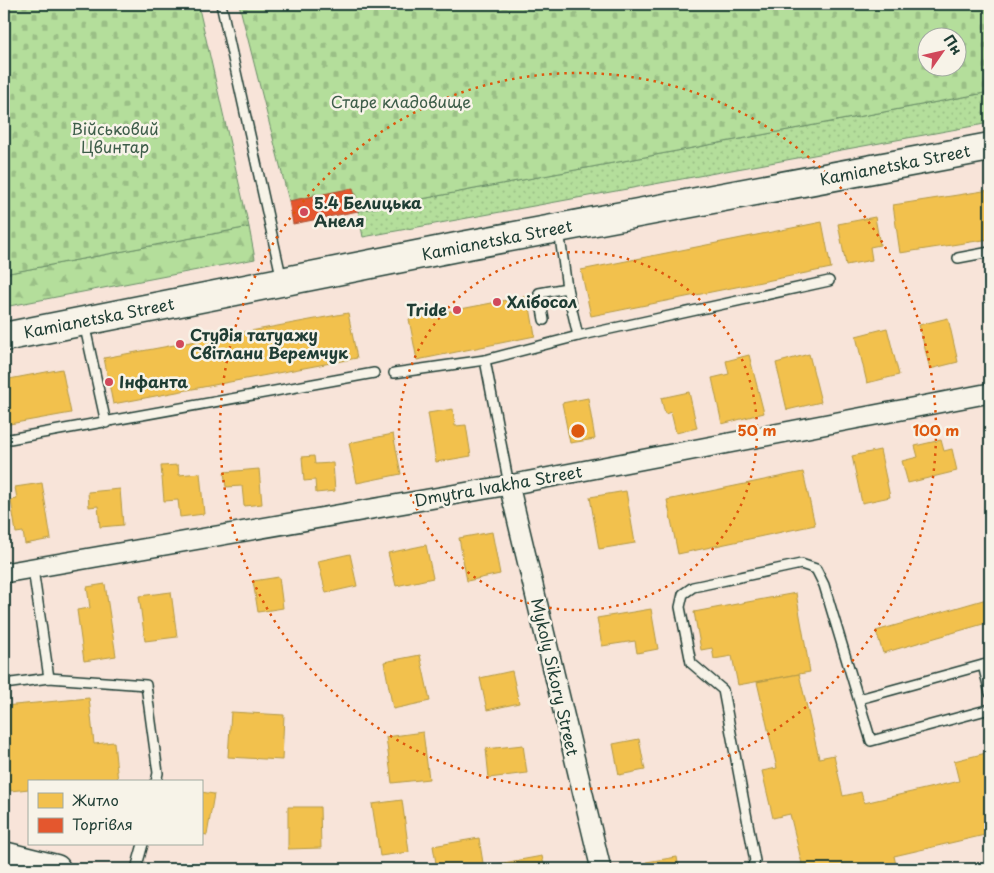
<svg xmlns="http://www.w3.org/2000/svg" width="994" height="873" font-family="'Playpen Sans',sans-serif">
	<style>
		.grass { fill: url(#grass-dots); stroke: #6a8e68 }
		.forest { fill: url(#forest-firs); stroke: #6a8e68 }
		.cemetery { fill: url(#cemetery-stones); stroke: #6a8e68; fill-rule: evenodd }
		.homes { fill: #f2c14e; stroke: #b39946 }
		.shops { fill: #e4572e; stroke: #a94f30 }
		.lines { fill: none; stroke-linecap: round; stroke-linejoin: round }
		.lane-casing { stroke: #1f3d34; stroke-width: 12 }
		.street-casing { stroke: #1f3d34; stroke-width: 22 }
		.primary-casing { stroke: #1f3d34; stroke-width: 31 }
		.lane { stroke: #f7f3e8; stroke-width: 9 }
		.street { stroke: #f7f3e8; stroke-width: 19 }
		.primary { stroke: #f7f3e8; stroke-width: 28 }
		.ring { fill: none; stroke: #de580e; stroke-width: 2.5; stroke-dasharray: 2.5 5 }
		.poi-dot { fill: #d1495b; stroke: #f7f3e8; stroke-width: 2 }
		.labels { text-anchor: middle; stroke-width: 5; stroke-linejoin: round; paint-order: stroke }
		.park-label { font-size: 16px; fill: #3d5d49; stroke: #f7f3e8 }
		.street-label { font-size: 16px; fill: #1f3d34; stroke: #f7f3e8 }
		.poi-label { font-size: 16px; font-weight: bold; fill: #1f3d34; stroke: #f7f3e8; text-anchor: start }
		.centre { fill: #de580e; stroke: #f7f3e8; stroke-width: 2.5 }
		.ring-label { font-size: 15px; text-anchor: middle; font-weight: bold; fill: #de580e; stroke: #f7f3e8; stroke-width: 5; stroke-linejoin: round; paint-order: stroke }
	</style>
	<defs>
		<pattern id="grass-dots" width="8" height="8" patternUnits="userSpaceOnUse" patternTransform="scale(1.25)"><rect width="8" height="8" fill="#b4de9b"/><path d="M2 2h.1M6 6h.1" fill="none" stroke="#9abf86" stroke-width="1.8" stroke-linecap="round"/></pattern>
		<pattern id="forest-firs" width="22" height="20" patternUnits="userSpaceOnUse" patternTransform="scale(1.25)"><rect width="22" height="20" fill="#b4de9b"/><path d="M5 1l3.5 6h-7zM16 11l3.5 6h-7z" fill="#9abf86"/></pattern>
		<pattern id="cemetery-stones" width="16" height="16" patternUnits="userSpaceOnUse" patternTransform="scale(1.25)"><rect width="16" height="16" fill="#b4de9b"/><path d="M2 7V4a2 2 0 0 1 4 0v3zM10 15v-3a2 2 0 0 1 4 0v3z" fill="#9abf86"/></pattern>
	</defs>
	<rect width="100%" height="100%" fill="#f8e4d9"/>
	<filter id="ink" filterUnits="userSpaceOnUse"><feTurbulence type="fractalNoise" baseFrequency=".02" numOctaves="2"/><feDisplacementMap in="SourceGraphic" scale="10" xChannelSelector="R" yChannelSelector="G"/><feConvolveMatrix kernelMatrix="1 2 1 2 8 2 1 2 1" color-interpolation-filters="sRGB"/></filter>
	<g filter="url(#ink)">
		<polygon class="grass" points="990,92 990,123 363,237 358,211"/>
		<polygon class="forest" points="249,227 255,259 4,307 4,274"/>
		<g class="cemetery">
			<polygon points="4,4 198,4 249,227 4,274"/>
			<path d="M239,4H990V92L358,211L353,189L289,201ZM926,38H956V68H926Z"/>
		</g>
		<g class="homes">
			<polygon points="990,190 990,239 900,253 893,205"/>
			<polygon points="875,217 880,245 870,247 872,260 846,265 838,224"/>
			<polygon points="822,222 831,268 591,316 581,270"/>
			<polygon points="528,296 535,336 417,360 409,319"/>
			<polygon points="348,313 357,358 113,404 104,358"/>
			<polygon points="948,318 958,362 930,369 919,325"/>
			<polygon points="887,328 899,375 867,383 856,336"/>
			<polygon points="809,354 821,402 787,410 776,363"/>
			<polygon points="749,355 764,413 722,424 712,378 729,374 726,361"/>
			<polygon points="62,369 71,413 4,425 4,380"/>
			<polygon points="689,392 697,428 676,433 671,412 665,414 661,398"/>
			<polygon points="588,398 595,439 570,443 562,403"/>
			<polygon points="453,409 455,426 466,425 471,456 436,462 428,413"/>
			<polygon points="393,434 401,474 357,483 349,443"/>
			<polygon points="941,440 944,451 952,449 957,471 908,483 902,461 918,457 915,446"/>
			<polygon points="880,450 890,497 862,503 852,456"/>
			<polygon points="314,456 315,464 333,463 335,491 316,493 315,480 304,481 302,457"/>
			<polygon points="178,465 179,475 200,473 204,514 180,517 178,500 164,501 161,466"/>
			<polygon points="259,469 262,504 244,506 242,486 226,487 224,472"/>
			<polygon points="803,472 815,525 678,554 667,500"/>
			<polygon points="42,483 51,539 25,544 23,532 16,533 11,500 17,499 15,487"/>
			<polygon points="120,489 123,525 100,527 98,506 89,507 88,492"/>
			<polygon points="626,491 635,543 599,549 590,497"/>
			<polygon points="492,532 500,574 467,581 459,538"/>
			<polygon points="426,545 433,578 396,586 388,553"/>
			<polygon points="350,554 357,586 326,593 318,561"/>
			<polygon points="279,577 283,608 258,612 253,581"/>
			<polygon points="105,584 116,656 84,661 77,610 90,608 87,587"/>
			<polygon points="171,592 177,637 145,641 139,596"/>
			<polygon points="796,593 810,672 738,685 732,656 714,659 712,648 701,650 694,612"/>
			<polygon points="990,598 990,622 883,653 876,631"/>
			<polygon points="651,609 658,649 637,653 635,641 602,646 597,618"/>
			<polygon points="420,655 430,701 393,709 384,662"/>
			<polygon points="512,671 519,703 487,710 480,678"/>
			<polygon points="799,674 819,758 834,755 843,796 861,792 864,803 959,781 954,761 990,752 990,811 984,813 989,834 894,856 897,869 785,869 802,864 790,814 773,818 762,771 777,768 757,682"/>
			<polygon points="89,698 94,744 114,742 118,782 29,782 29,789 10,791 9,782 4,782 4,706"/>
			<polygon points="231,712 284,715 282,760 228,757"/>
			<polygon points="423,732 429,779 392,783 386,737"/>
			<polygon points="639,739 645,770 619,775 613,744"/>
			<polygon points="523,745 527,773 489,778 486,749"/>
			<polygon points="201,792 214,794 207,835 201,834"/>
			<polygon points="402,800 409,852 380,856 372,804"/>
			<polygon points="288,807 320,807 321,848 288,849"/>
			<polygon points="479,838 484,869 437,869 433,846"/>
			<polygon points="542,856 545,869 504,869 498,864"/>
			<polygon points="677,857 679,869 647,869 646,862"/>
		</g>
		<polygon class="shops" points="353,188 358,211 293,224 289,201"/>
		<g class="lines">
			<defs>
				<g id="lane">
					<polyline points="221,4 282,280"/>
					<polyline points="559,230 567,288 578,336"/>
					<polyline points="958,258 990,252"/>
					<polyline points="544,320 539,293 567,288"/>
					<polyline points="84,323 106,423"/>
					<polyline points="485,360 509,485"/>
					<polyline points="394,373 485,360 578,336 829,281"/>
					<polyline points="4,440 374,373"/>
					<polyline points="33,569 49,678"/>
					<polyline points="983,665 990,693"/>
					<polyline points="4,684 49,678 146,685 158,773 156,782"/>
					<polyline points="859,699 990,663"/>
					<polyline points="136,869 143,844"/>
					<polyline points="751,869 755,861 723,690 691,663 680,607 683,594 693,587 801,564 816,569 824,585 871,741 990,709"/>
				</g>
				<g id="street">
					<polyline points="509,485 601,869"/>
					<polyline points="4,573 509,485 990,393"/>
				</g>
				<g id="primary">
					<polyline points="4,337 462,246 990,147"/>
					<polyline points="4,856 56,869"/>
				</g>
			</defs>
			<use href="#lane" class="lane-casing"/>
			<use href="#street" class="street-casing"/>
			<use href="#primary" class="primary-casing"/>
			<use href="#lane" class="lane"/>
			<use href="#street" class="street"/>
			<use href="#primary" class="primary"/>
		</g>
	</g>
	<g class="ring">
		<circle cx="578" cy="431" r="179"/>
		<circle cx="578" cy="431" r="358"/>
	</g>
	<g class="poi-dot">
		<circle cx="304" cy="212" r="5"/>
		<circle cx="497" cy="302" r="5"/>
		<circle cx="457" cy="310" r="5"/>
		<circle cx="180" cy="344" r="5"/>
		<circle cx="109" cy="382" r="5"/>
	</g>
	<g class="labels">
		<g class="park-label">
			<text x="401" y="108">Старе кладовище</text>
			<text x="115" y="135">Військовий<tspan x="115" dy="18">Цвинтар</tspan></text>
		</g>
		<g class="street-label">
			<text transform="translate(895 165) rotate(-11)" y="6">Kamianetska Street</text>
			<text transform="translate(497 240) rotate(-11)" y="6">Kamianetska Street</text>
			<text transform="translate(99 318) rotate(-11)" y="6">Kamianetska Street</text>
			<text transform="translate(498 486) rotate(-10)" y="6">Dmytra Ivakha Street</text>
			<text transform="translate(555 677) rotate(77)" y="6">Mykoly Sikory Street</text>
		</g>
		<g class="poi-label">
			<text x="314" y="209">5.4 Белицька<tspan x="314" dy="18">Анеля</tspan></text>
			<text x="507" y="308">Хлібосол</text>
			<text x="447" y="316" text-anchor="end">Tride</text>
			<text x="190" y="341">Студія татуажу<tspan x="190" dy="18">Світлани Веремчук</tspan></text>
			<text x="119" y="388">Інфанта</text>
		</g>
	</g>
	<circle cx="578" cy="431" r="8" class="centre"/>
	<g class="ring-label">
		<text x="757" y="436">50 m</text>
		<text x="936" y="436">100 m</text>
	</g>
	<rect width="994" height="873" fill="none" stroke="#f7f3e8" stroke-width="20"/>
	<rect x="10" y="10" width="974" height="853" fill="none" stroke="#1f3d34" stroke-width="2" filter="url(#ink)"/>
	<rect x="28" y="780" width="175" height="65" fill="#f7f3e8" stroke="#a1aaa0"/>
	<rect x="38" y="793" width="25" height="15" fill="#f2c14e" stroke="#a1aaa0"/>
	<text x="72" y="806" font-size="15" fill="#1f3d34">Житло</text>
	<rect x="38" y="818" width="25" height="15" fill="#e4572e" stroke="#a1aaa0"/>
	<text x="72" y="830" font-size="15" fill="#1f3d34">Торгівля</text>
	<g transform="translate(942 52) rotate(56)"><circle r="24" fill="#f7f3e8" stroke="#a1aaa0"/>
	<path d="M0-4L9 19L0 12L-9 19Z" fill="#d1495b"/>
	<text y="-8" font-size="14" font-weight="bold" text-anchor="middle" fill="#1f3d34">Пн</text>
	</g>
</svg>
